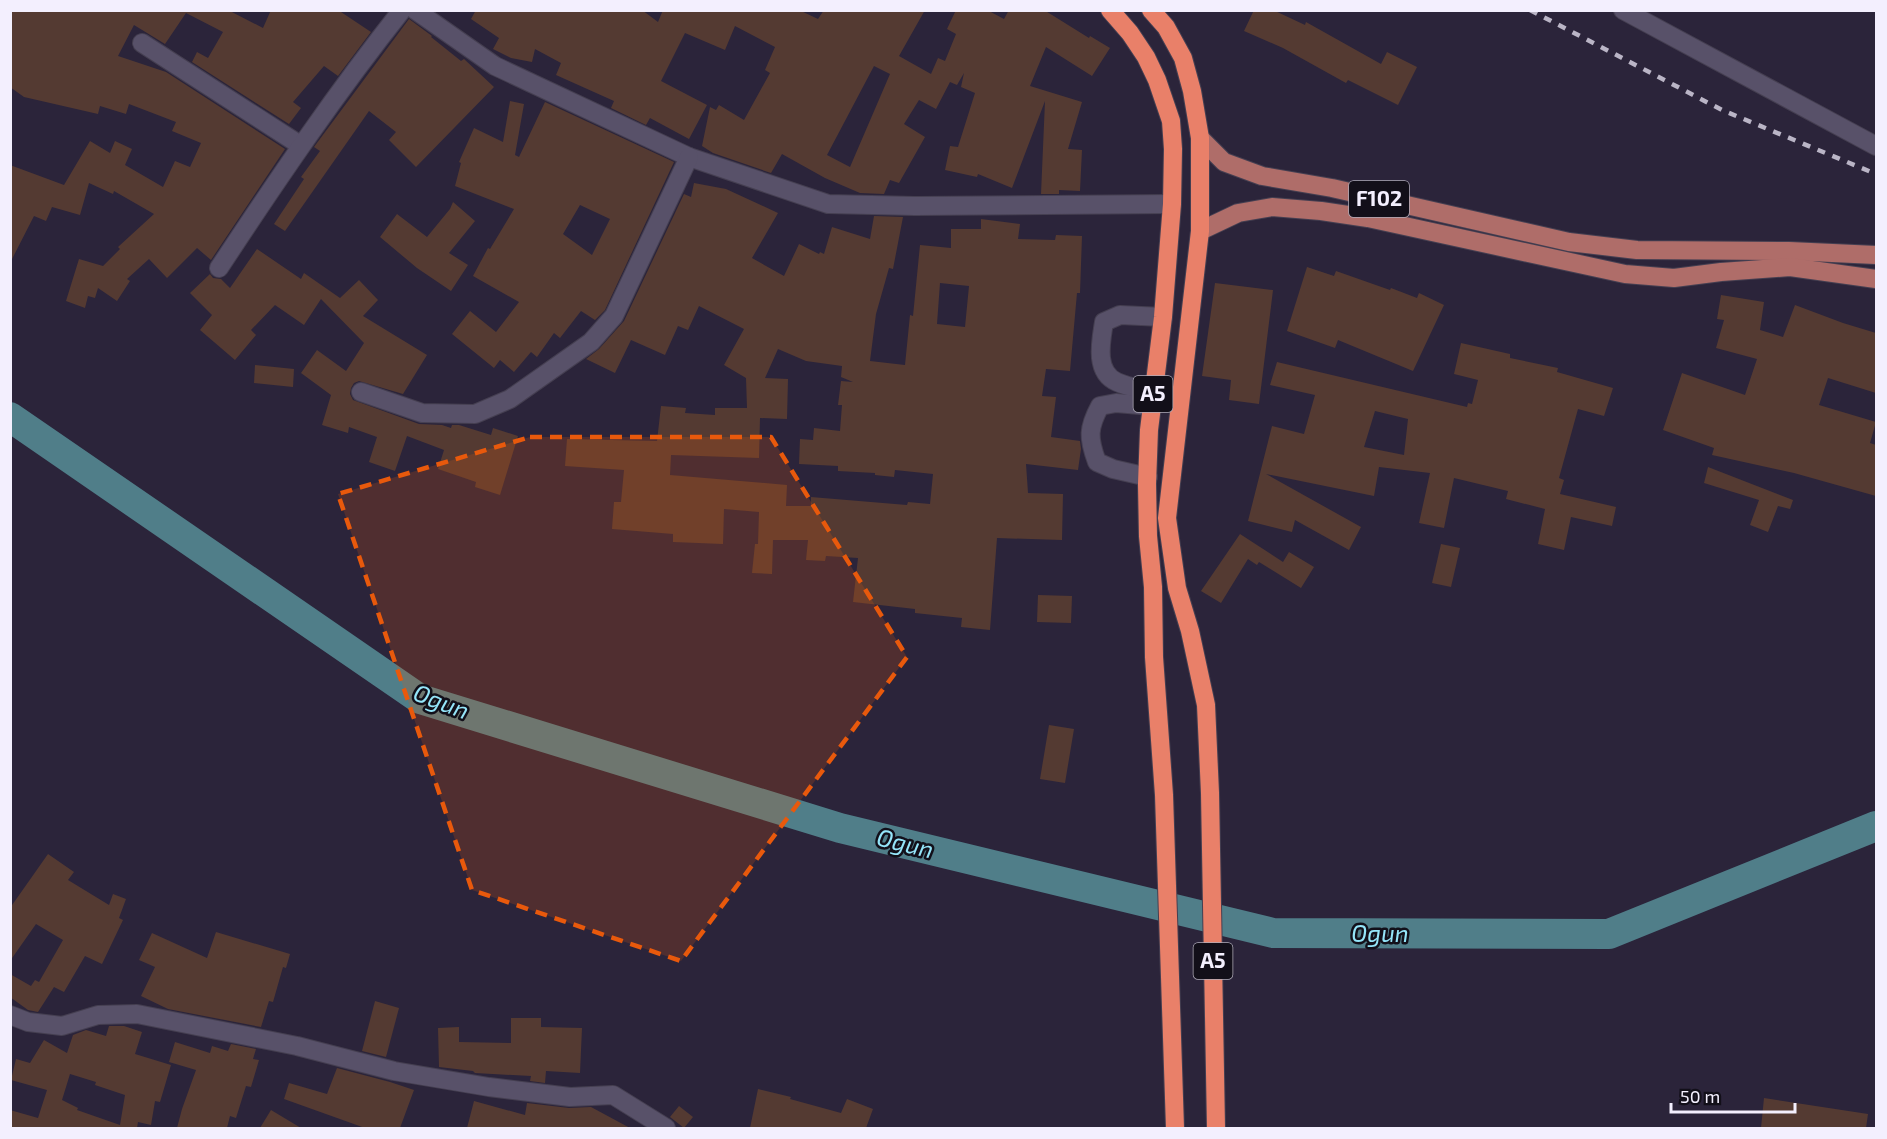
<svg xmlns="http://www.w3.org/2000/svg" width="1887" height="1139" font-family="'Exo 2',sans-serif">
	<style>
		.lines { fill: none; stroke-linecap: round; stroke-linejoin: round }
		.river { stroke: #507e89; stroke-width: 30 }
		.building { fill: #543a32; fill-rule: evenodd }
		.minor-casing { stroke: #453f51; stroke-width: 20 }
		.major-casing { stroke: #453f51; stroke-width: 20 }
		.highway-casing { stroke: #453f51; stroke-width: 20 }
		.minor { stroke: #585169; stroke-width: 18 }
		.major { stroke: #af6d69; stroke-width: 18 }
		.highway { stroke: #e98069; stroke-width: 18 }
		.rail { stroke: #bab5c6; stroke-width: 4.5; stroke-dasharray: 8 8; stroke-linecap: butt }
		.marked { fill: #e8590c; fill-opacity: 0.2; stroke: #e8590c; stroke-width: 4.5; stroke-dasharray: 12 8; stroke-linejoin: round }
		.labels { text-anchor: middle; stroke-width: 5; stroke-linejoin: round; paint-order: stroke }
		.shield { fill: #120f19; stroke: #b0acb9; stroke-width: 1.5 }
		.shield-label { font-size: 21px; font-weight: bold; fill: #f3effe }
		.water-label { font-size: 24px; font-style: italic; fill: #95e5f9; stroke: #120f19 }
	</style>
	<rect width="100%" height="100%" fill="#2b243a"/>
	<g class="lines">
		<polyline class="river" points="10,417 420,699 840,828 1273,933 1609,934 1876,826"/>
	</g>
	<g class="building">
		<polygon points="10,10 228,10 263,28 271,10 338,10 371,32 338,76 324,66 293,102 301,108 289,124 192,62 197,52 208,58 223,32 186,13 165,44 134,25 118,56 166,72 285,149 211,260 197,248 167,278 149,259 127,279 130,281 117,301 98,288 95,298 88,296 85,308 66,301 79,259 103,266 120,249 118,247 154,214 114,191 113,194 89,183 80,215 52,207 46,221 34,216 10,263 10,165 64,185 90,141 110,153 115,141 132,149 125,165 163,187 175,161 190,167 201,143 172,131 176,122 129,104 126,114 100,106 98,114 24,97 10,87"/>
		<path d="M476,10H642L658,22L663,10H799L818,19L824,10H925L899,56L931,74L938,58L945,61L956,34L947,29L956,10H987L1004,19L1009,10H1044L1089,38L1090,36L1110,48L1092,76L1046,47L1030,86L1082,102L1068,149L1082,150L1080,191L1059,190V194H1041L1045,101L1012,188L978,174L977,177L945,170L950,146L958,147L975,93L961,87L964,73L957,85L950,82L936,109L919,100L904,124L925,137L899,183L890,180L884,194L860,193L825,178L782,154L771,173L713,153L702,146L710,107L716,110L719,105L744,120L770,73L765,70L775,47L735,26L725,50L685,33L661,81L707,105L689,139L650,118L646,125L611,108L614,101L556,75L561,63L535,49L532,62L511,58L493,49L499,38L471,19ZM874,66L890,74L850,167L827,155Z"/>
		<polygon points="1254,10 1273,10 1305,25 1306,22 1381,64 1387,52 1417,67 1398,105 1348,80 1346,83 1283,48 1244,31"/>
		<polygon points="409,19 432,36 431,37 461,61 464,59 494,87 416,167 389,140 396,132 369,111 285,231 274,224 304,179 301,177 320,151 314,147"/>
		<path d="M510,101L524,104L515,155L519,157L545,102L674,162L605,310L595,320L581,311L560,338L554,333L537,357L531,352L514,372L500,360L494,368L452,334L470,311L496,332L519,302L473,276L488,248L490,249L514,209L455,186L461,163L459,162L474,128L503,142ZM580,205L610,219L592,255L563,234Z"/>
		<path d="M694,183L726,189L778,213L752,258L784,276L799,244L819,254L820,252L824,254L832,227L870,239L874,216L903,217L893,269L889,268L876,314L870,361L905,365L910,315L913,316L920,245L951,248V229H981V219L1020,224L1018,239L1055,240L1056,235L1082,236L1080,293H1077L1070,371L1046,369L1042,396L1056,397L1051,437L1080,441L1081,449L1078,470L1026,464L1028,493L1063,494L1062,540L997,538L990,630L961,627L962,618L915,613V609L853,602L858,558L826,556L825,561L806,560L808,540H773L772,574L752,573L755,544H758L759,512L724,509L723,544L673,542V534L612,529L614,502H621L624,470L565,466L567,439L657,441L661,406L686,408L685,413L715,415V408H747L746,378L724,365L744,329L699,306L688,330L678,326L665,355L631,340L615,373L586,359L599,349L624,321L684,194L691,197ZM940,283L969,286L965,327L937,324ZM778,349L806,361L842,366L841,377L853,382L841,381L838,405H842L840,431L814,428L813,440L800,439L799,464L838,466V471L875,473V475L894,477L895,470L933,474L930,504L908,502L907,505L811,497V506H786L787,485L670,475L671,455L759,458L760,418L787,419L788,379L765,378Z"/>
		<polygon points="453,202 475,221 449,253 468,265 451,291 417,268 380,237 397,214 427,237 450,209"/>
		<polygon points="257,249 301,279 304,273 340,298 359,280 378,300 363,316 427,355 403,394 359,381 354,383 351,388 350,394 353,400 419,424 442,425 451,428 452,425 459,425 491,435 493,428 518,436 500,495 475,487 476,482 438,469 444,450 407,436 395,471 369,462 377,437 349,427 348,433 322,425 331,395 301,373 317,350 346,371 364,343 321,299 304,325 275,305 251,330 256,335 235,360 200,330 212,315 190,293 210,274 213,278 221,279 230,288"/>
		<polygon points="1307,267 1334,276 1336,271 1390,290 1391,288 1417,298 1419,293 1444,305 1413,371 1338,340 1335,348 1287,331"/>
		<polygon points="1215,283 1273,290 1259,404 1229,400 1231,380 1202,376"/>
		<polygon points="1721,295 1764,302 1760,330 1783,337 1795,305 1843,323 1876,333 1876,393 1828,378 1819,405 1876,422 1870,443 1876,445 1876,496 1794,473 1712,455 1714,448 1663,430 1682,373 1745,395 1757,359 1716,348 1724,320 1717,319"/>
		<path d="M1461,343L1510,354V358L1558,368L1557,372L1613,388L1604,416L1578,409L1559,478L1564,480L1560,494L1616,507L1612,526L1571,517L1564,550L1538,544L1545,509L1506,499L1508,491L1454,478L1444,528L1419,523L1430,473L1379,467L1374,496L1266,474L1361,527L1349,550L1295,520L1292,532L1248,521L1272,426L1304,434L1315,395L1270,385L1277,362L1467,407L1468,403L1472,404L1478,380L1454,374ZM1375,411L1408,419L1404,455L1364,447Z"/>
		<polygon points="255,365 294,369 293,387 254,383"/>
		<polygon points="1708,467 1793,500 1790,509 1778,506 1768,532 1750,525 1759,500 1704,483"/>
		<polygon points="1240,534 1283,562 1289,552 1314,567 1301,588 1259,562 1257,565 1248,559 1221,603 1201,591"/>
		<polygon points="1441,544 1460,548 1451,587 1432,583"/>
		<polygon points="1038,595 1072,596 1071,623 1037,622"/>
		<polygon points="1049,725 1074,729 1065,783 1040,779"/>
		<polygon points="48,854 74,872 68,880 109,905 113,894 126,899 119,918 123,920 102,964 85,956 64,992 54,987 38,1012 28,1010 10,997 10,974 31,986 35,980 39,982 63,940 36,924 10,961 10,908"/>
		<polygon points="216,932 290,954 286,968 283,967 273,1002 269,1001 261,1027 168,1009 141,996 155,967 139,960 152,933 207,958"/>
		<polygon points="375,1001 399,1008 386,1057 362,1051"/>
		<polygon points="511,1018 541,1018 541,1027 582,1028 580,1073 546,1071 545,1083 530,1081 531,1076 475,1073 473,1071 439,1067 438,1028 459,1027 459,1042 511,1043"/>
		<path d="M109,1026H124L142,1032L135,1054L171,1065L160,1102L155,1101L151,1125L138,1122L137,1128H10V1110L38,1118L47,1090L11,1080L16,1059L30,1063L44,1040L67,1053L73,1035L86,1030L106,1036ZM70,1074L96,1082L95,1085L125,1095L120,1125L77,1110L78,1108L62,1100Z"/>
		<polygon points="175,1042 210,1053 212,1046 228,1051 231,1044 256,1049 253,1059 259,1060 251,1087 246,1086 236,1118 230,1116 227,1128 177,1128 182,1109 196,1070 169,1062"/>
		<polygon points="337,1068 390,1082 414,1090 400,1128 365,1128 284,1099 289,1083 327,1094"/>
		<polygon points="758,1089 791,1097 790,1099 841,1113 847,1099 873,1109 866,1128 750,1128"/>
		<polygon points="1764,1098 1868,1114 1866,1128 1761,1128"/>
		<polygon points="474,1101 525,1115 527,1103 569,1108 591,1107 630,1128 467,1128"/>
		<polygon points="679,1106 693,1117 684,1128 670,1117"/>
		<polygon points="271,1110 301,1128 260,1128"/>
	</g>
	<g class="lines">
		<defs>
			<g id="minor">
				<polyline points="415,10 495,66 689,157 828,204 915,206 1172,204"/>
				<polyline points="1623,10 1876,146"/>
				<polyline points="142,43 300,145"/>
				<path d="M219,268C277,180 336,93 402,10"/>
				<polyline points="361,392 422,413 475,414 510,399 591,342 614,316 689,157"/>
				<path d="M1153,392C1142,389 1128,387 1117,382C1094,372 1101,341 1104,322L1120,315L1163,317"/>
				<path d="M1148,477L1113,469L1097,462C1088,438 1088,428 1100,406L1116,403L1152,406"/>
				<polyline points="10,1015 28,1022 62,1026 98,1015 137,1014 297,1046 394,1071 489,1087 570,1097 613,1095 666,1128"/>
			</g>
			<g id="major">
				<polyline points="1200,138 1224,162 1262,176 1332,188 1569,242 1637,250 1789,251 1876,255"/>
				<polyline points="1200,231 1238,213 1272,207 1321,211 1368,218 1625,274 1674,278 1721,272 1790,267 1876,279"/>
			</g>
			<g id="highway">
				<polyline points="1110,10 1130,33 1146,57 1157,80 1171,121 1173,149 1172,204 1163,317 1149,430 1147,484 1148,536 1153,587 1154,657 1164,795 1175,1128"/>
				<polyline points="1151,10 1166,27 1183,58 1192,91 1200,138 1200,231 1167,518 1177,588 1190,631 1206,705 1210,793 1216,1128"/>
			</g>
		</defs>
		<use href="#minor" class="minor-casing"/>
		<use href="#major" class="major-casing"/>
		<use href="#highway" class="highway-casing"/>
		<use href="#minor" class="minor"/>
		<use href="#major" class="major"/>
		<use href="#highway" class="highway"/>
		<polyline class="rail" points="1530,10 1722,110 1876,174"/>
	</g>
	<path class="marked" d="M530,437H771L907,657L681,961L472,890L338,494Z"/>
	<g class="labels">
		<g class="shield">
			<rect x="1349" y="181" width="60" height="36" rx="4.5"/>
			<rect x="1133.5" y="376" width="39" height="36" rx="4.5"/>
			<rect x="1193.5" y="943" width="39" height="36" rx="4.5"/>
		</g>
		<g class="shield-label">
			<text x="1379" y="206">F102</text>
			<text x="1153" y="401">A5</text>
			<text x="1213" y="968">A5</text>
		</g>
		<g class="water-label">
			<text transform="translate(441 702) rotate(21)" y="8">Ogun</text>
			<text transform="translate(905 844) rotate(14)" y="8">Ogun</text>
			<text x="1380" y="942">Ogun</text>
		</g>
	</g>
	<rect width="1887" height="1139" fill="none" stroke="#f3effe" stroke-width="24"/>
	<path d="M1671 1103v9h124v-9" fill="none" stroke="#f3effe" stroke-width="3"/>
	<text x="1680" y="1103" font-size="18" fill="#f3effe" stroke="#120f19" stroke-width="4.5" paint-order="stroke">50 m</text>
</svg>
